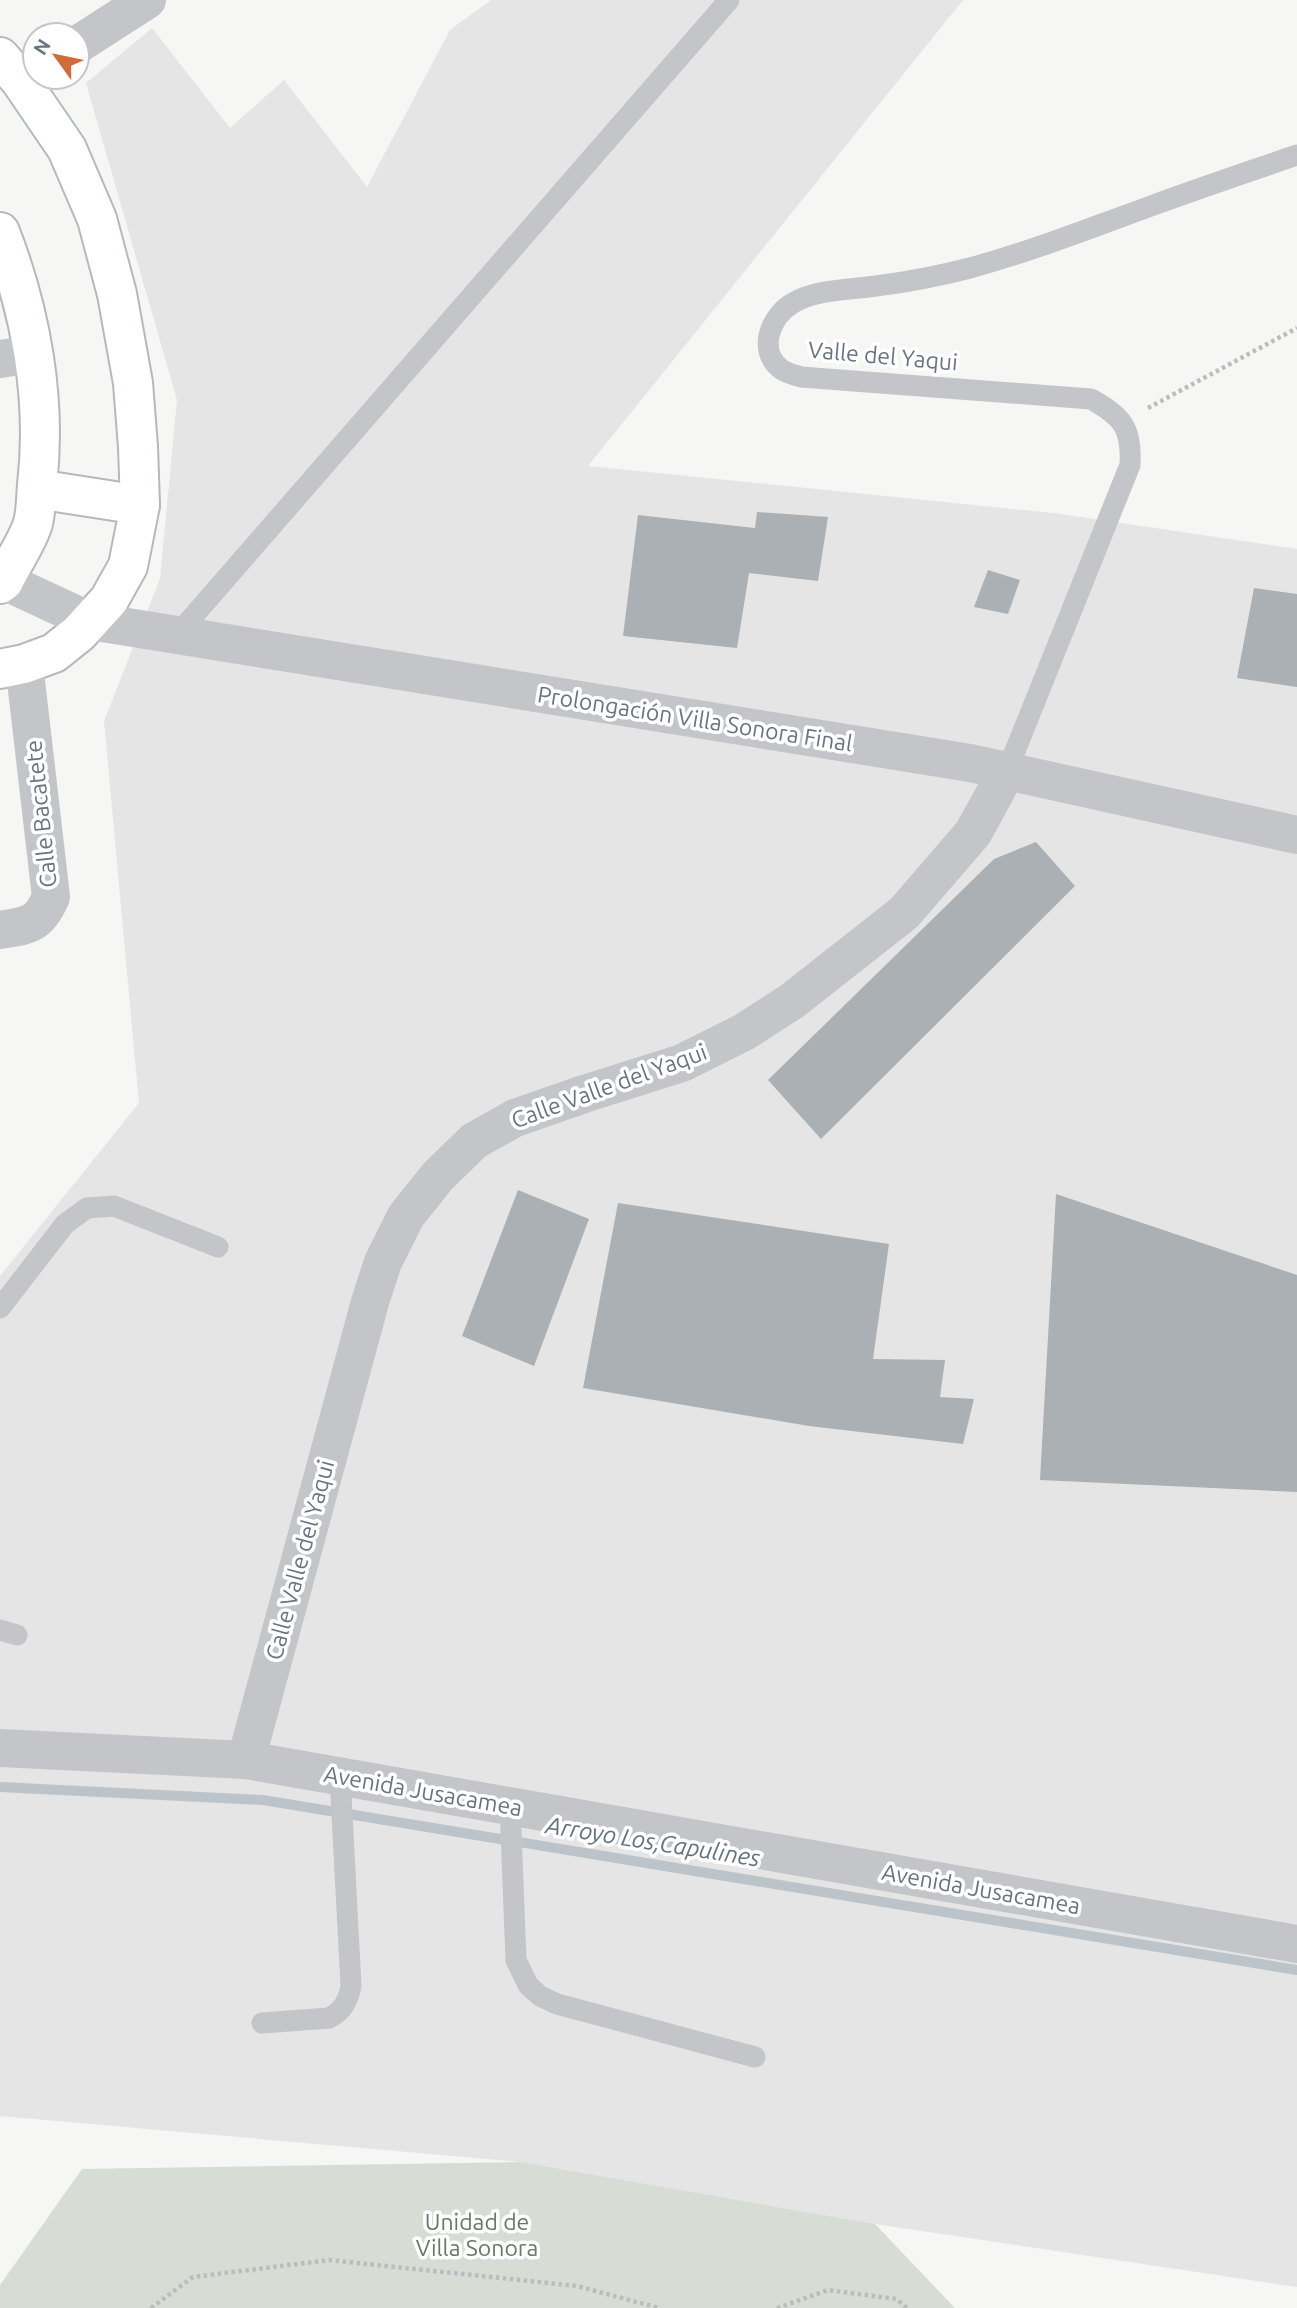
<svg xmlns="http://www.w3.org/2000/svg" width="1297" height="2308" font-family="Ubuntu,sans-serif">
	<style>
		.built { fill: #e4e5e4 }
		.green { fill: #d7ddd5 }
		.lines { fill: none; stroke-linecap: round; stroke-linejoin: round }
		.stream { stroke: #bcc4ca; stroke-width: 10 }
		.building { fill: #abb0b5 }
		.secondary-casing { stroke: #b5b9bd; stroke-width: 42 }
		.path { stroke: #babcbe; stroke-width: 4.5; stroke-dasharray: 3.5 3.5; stroke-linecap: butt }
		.lane { stroke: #c3c5c8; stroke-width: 21 }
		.street { stroke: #c3c5c8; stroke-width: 38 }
		.secondary { stroke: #fff; stroke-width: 38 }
		.labels { text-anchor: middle; stroke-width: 7; stroke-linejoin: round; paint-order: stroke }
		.street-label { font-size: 23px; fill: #697481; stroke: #fff }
		.park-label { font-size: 23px; fill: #697967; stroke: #fff }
		.water-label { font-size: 24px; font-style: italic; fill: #64747e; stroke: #fff }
	</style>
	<rect width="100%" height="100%" fill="#f6f6f4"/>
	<polygon class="built" points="491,0 963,0 588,466 1053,513 1297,549 1297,2287 875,2224 521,2162 0,2116 0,1276 139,1103 104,721 160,579 177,400 86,83 152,28 230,128 284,80 367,187 450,30"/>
	<polygon class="green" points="521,2162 875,2224 955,2308 0,2308 0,2285 82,2169"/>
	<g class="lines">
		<polyline class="stream" points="0,1787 263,1800 1297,1970"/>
	</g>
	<g class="building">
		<polygon points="757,512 828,517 818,581 749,573 737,648 623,636 638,515 755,528"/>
		<polygon points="988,570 1020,580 1008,614 974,607"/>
		<polygon points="1254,588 1297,594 1297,687 1237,678"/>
		<polygon points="1036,842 1075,886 821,1139 768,1080 994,859"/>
		<polygon points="518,1190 589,1219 534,1366 462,1336"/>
		<polygon points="1056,1194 1297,1275 1297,1492 1040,1480"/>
		<polygon points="618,1203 889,1244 873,1359 945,1360 940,1397 974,1399 963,1444 809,1426 583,1388"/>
	</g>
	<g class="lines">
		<defs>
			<g id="secondary">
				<polyline points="0,57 20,80 67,149 97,219 117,294 133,383 138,447 140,505 128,566 109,600 79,633 54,653 24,664 0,669"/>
				<path d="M0,232C31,312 47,400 37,485C36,497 36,512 33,523C28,541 12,563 4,581L0,584"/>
				<polyline points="37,489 140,505"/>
			</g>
		</defs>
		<use href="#secondary" class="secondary-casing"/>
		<g class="path">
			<polyline points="1148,408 1297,328"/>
			<polyline points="151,2308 193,2277 329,2260 577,2286 659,2308"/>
			<polyline points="777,2308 828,2290 896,2299 907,2308"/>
		</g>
		<g class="lane">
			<polyline points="176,636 729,0"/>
			<path d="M1007,771L1130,465C1132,428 1123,417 1091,399L801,377C795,375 786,373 781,369C757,351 770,316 793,303C816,289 850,290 876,286C908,282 939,276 970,268C1032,251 1091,228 1151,206C1200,188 1248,172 1297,155"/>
			<polyline points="0,1308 65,1224 87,1208 114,1206 218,1247"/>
			<polyline points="0,1630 17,1635"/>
			<polyline points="510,1806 516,1960 528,1985 540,1996 557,2004 755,2057"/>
			<path d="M262,2023L329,2018C343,2011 348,2001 351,1986L340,1776"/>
		</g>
		<g class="street">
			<polyline points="77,45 147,0"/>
			<polyline points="0,359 33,354"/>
			<polyline points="4,581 90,621 970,763 1297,835"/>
			<path d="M0,930C29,925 38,926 51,897L24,664"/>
			<polyline points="0,1748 246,1760 1297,1944"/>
			<polyline points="246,1760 370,1302 383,1262 406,1216 438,1176 474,1141 515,1118 584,1094 682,1063 744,1032 792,1001 904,913 973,833 1007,771"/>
		</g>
		<use href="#secondary" class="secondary"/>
	</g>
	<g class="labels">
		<g class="street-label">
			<text transform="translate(883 356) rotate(5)" y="8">Valle del Yaqui</text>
			<text transform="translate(695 719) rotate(9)" y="8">Prolongación Villa Sonora Final</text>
			<text transform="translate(41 814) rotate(-96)" y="8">Calle Bacatete</text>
			<text transform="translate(609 1086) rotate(-20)" y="8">Calle Valle del Yaqui</text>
			<text transform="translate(300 1560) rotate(-75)" y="8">Calle Valle del Yaqui</text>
			<text transform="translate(423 1791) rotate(10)" y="8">Avenida Jusacamea</text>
			<text transform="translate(981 1889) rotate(10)" y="8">Avenida Jusacamea</text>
		</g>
		<g class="park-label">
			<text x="477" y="2230">Unidad de<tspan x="477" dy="26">Villa Sonora</tspan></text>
		</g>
		<g class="water-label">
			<text transform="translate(653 1842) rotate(9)" y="8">Arroyo Los,Capulines</text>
		</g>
	</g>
	<g transform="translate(56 56) rotate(303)"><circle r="33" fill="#ffffff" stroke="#c3c7cd" stroke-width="2"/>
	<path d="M0-5L12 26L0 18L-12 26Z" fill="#d06b3a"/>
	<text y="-10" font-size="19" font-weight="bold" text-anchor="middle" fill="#697481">N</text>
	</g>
</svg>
